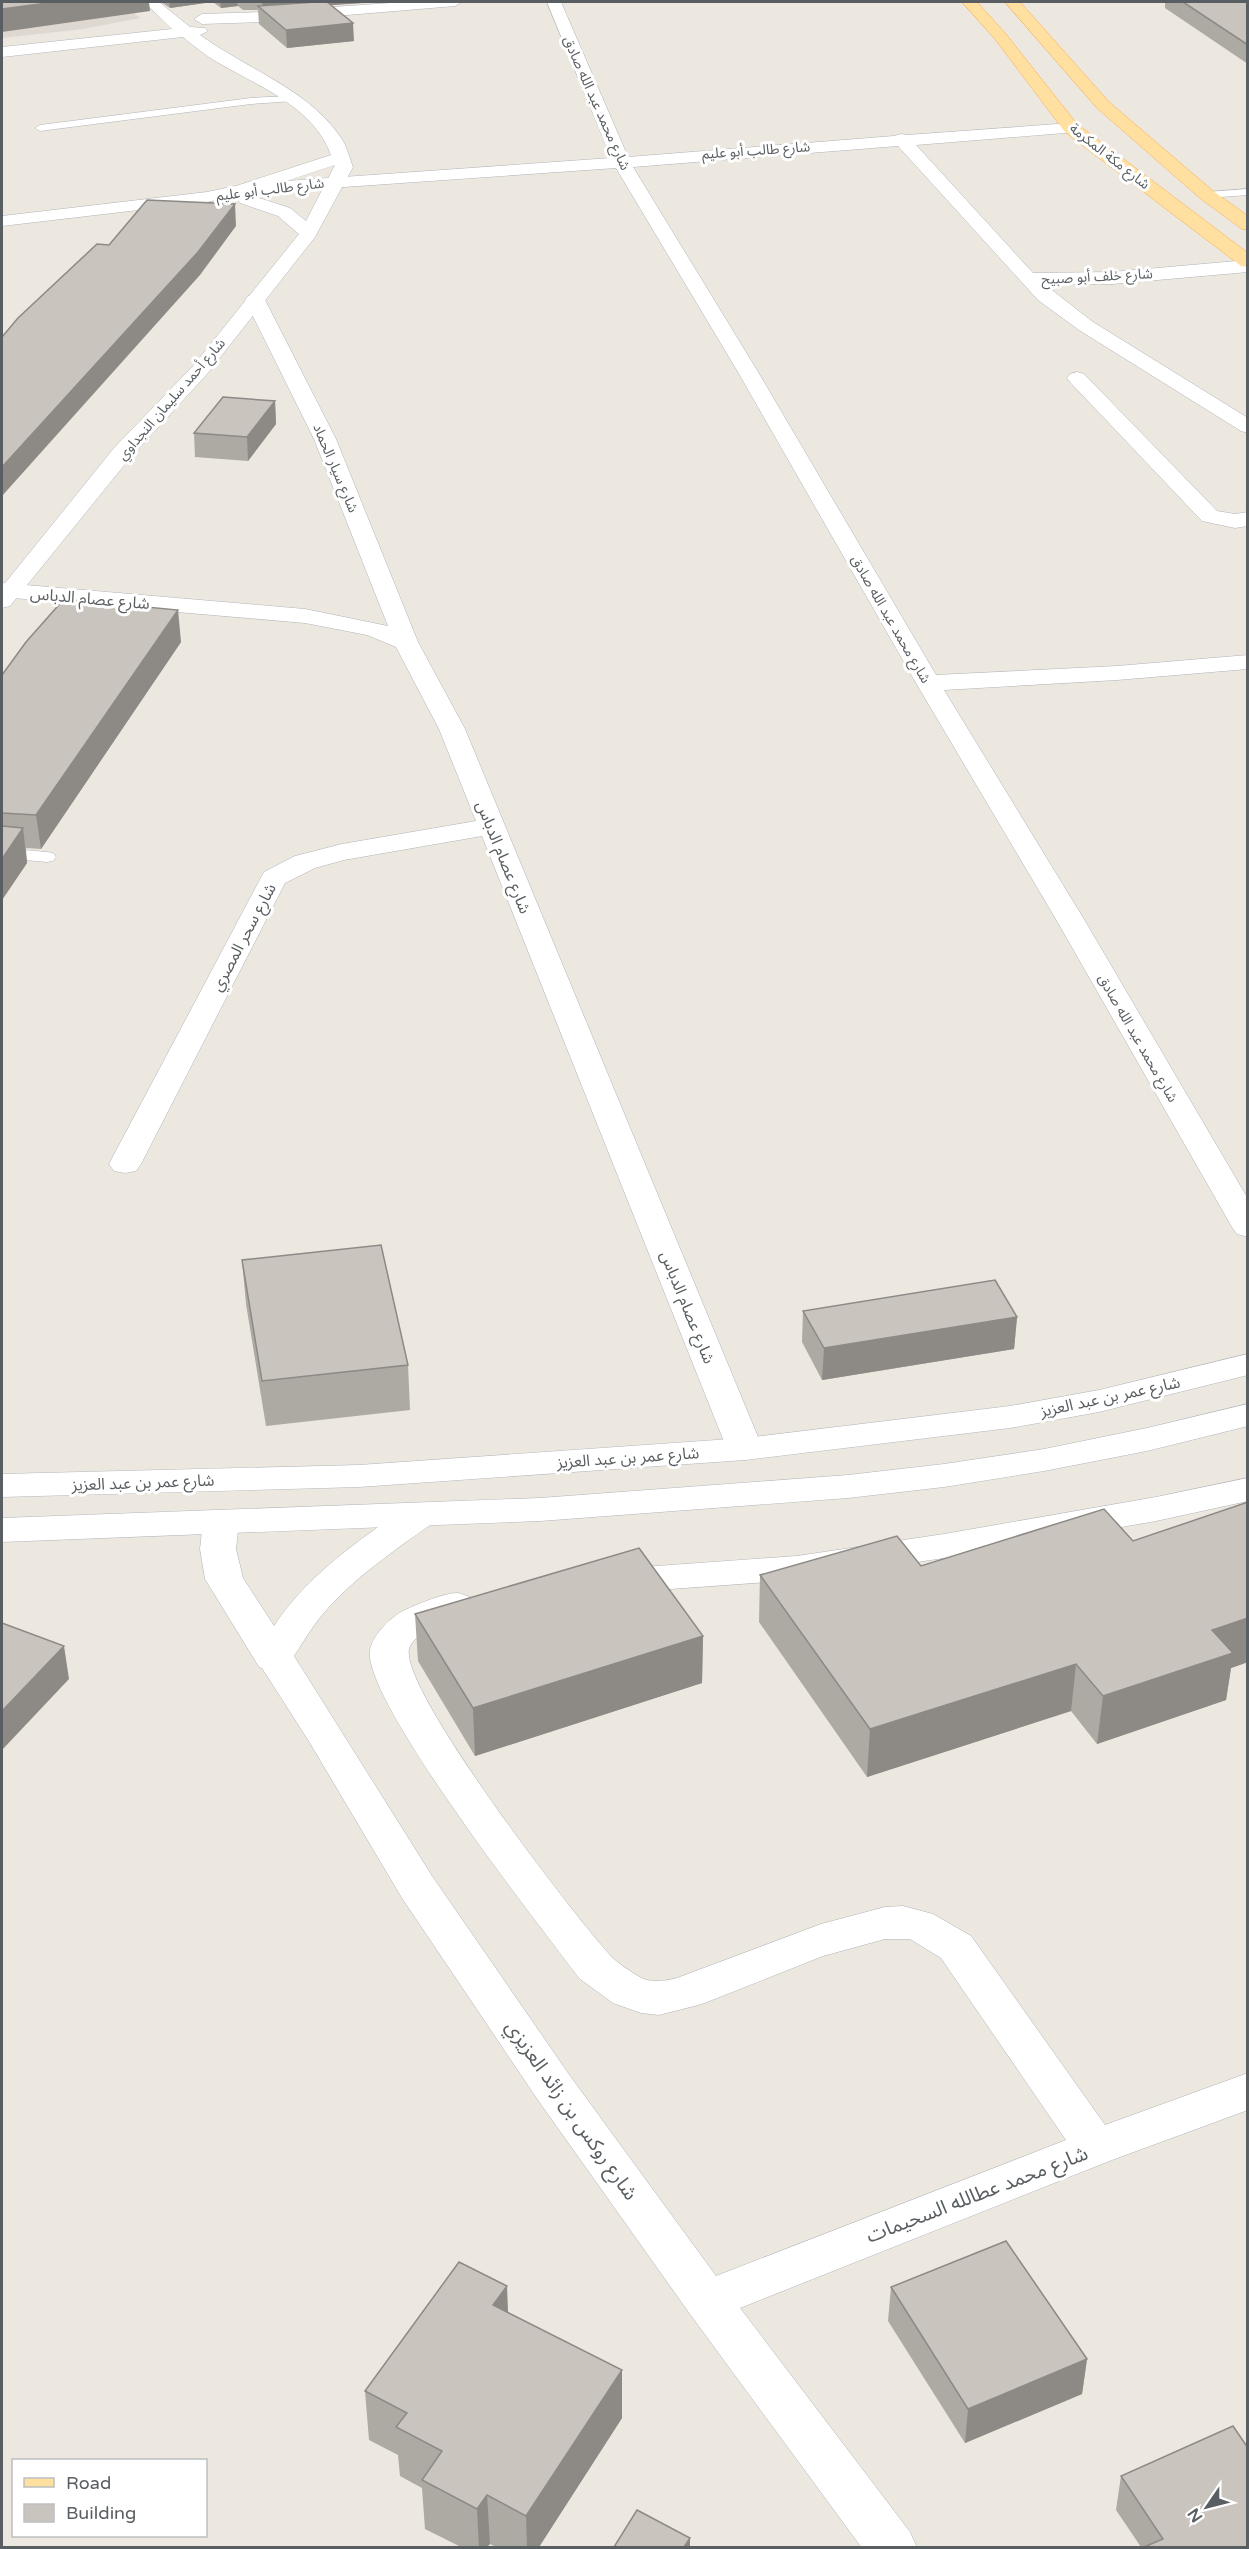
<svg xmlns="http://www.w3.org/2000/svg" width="1249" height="2549" font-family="'Varela Round','Noto Sans Arabic',sans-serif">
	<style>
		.education { fill: #ded8d0 }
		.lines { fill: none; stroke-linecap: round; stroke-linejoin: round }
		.lane-casing { stroke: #b0b4b8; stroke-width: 1 }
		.street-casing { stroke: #b0b4b8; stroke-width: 1 }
		.secondary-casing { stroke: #b1b6bb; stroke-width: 1 }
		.primary-casing { stroke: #f9aa4b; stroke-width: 1 }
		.lane { fill: #fff; fill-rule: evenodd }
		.street { fill: #fff; fill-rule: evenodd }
		.secondary { fill: #fff; fill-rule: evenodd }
		.primary { fill: #ffe0a1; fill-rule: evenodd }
		.wall { fill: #ada9a3 }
		.shaded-wall { fill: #8d8985 }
		.building { fill: #c9c4be; stroke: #8d8985; stroke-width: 1.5 }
		.labels { text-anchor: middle; stroke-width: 6; stroke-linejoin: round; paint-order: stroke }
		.far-street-label { font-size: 14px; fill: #585e61; stroke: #fff }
		.street-label { font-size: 16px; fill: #585e61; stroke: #fff }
		.near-street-label { font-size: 20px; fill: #585e61; stroke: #fff }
	</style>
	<rect width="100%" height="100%" fill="#ece7df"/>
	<polygon class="education" points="2,2 120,2 140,18 83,29 2,38"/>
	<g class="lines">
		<defs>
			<g id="lane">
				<polygon points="289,96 294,99 293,101 251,104 40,131 35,128 40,125 251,98"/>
				<polygon points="1248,189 1248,195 1207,198 1201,195 1207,192"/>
				<polygon points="2,848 47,852 53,853 56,857 53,861 47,862 2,858"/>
			</g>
			<g id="street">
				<polygon points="404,2 462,2 455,6 263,22 202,24 194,19 202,14 263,12"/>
				<polygon points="547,2 561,2 628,157 894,136 901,134 907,135 1071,123 1077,124 1079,128 1077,132 916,145 1033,273 1112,272 1248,260 1248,272 1112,284 1044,284 1093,322 1248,418 1248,433 1241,431 1079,330 1038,300 898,146 633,167 758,372 936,675 1117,666 1248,655 1248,669 1117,680 944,690 1085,921 1248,1199 1248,1237 1237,1234 1232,1227 1057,921 916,683 738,372 616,168 245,194 207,202 2,226 2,216 207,192 245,184 611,158"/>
				<polygon points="255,294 262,296 265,300 336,439 418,642 465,729 763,1449 758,1457 745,1460 732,1457 727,1449 482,836 344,860 315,868 285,883 141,1164 136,1171 125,1173 114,1171 109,1164 264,872 295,856 342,844 476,821 439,729 396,647 367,635 305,623 2,597 2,583 305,609 388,626 314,439 245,300 248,296"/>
				<polygon points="1077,372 1084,374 1217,511 1235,514 1248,512 1248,526 1235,528 1202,521 1070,382 1067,378 1070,374"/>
				<polygon points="1248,1478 1248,1501 1156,1521 944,1558 797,1580 615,1593 602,1590 596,1581 602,1572 615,1569 797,1556 944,1534 1156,1497"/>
				<path d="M417,1505L430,1509L435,1517L430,1525C395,1550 358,1575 329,1607C315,1622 305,1639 294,1656L432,1876L570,2076L716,2276L1066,2140L941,1958L910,1939H885L823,1956L702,2004L659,2015L641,2013L613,2003L580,1979C543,1930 362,1700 370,1650C373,1635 388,1620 401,1612C413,1606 443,1593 457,1593C461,1593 466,1596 470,1597L476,1606L470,1615C454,1620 414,1630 409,1649C400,1690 574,1916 609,1954C617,1963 628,1970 638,1976C650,1984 664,1981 677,1978L821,1924L885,1907L903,1906L933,1914L971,1936L1105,2125L1248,2073V2110L1112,2160L740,2308L910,2532L917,2548H862L690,2314L538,2100L402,1898L310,1743L262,1668L259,1667L205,1579L200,1549L203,1522L208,1514L221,1510L234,1514L239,1522L236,1549L243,1578L274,1626C307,1576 355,1543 404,1509Z"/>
			</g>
			<g id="secondary">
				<path d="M144,2H159L190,27L205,28L208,31L200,35C245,68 310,90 341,138C347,146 349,157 353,167L315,237L207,374L130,458L10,606L2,608V587L114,448L193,366L299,234L278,216L240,203L237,199L244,194L236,189L239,185L331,155C314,107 258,86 217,62C205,55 194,46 183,37L2,57V47L172,29ZM335,165L306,221L290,208L247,194Z"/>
				<polygon points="1248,1354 1248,1375 1099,1412 1010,1428 745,1460 359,1487 2,1497 2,1474 359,1465 745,1438 1010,1406 1099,1390"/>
				<polygon points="1248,1404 1248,1426 1147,1451 1044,1471 944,1487 848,1498 540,1521 2,1542 2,1518 540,1498 848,1475 944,1464 1044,1449 1147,1428"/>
			</g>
			<g id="primary">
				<polygon points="962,2 977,2 1005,33 1077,124 1248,253 1248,267 1241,266 1065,132 995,39"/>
				<polygon points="1005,2 1020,2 1109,102 1213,191 1248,216 1248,230 1242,229 1201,199 1097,108"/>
			</g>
		</defs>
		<use href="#lane" class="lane-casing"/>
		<use href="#street" class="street-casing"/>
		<use href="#secondary" class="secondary-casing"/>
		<use href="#primary" class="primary-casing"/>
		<use href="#lane" class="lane"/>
		<use href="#street" class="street"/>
		<use href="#secondary" class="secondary"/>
		<use href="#primary" class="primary"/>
	</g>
	<g class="wall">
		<polygon points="161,2 212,2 170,8"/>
		<polygon points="213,2 377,2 331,5 354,41 287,48 259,24 258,10 243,10 238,6 221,8"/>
		<polygon points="1165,2 1248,2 1248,64 1165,8"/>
		<polygon points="275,401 276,424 248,461 195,457 194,433"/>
		<polygon points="181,642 41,849 26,848 27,863 2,900 2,675"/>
		<polygon points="242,1260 408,1365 410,1410 266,1426 246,1304"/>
		<polygon points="803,1311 1017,1317 1014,1349 822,1380 802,1342"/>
		<polygon points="1248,1502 1248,1662 1231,1668 1226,1700 1097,1744 1071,1711 867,1777 759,1622 760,1575 921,1566 1133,1541"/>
		<polygon points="415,1614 703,1636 702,1683 475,1756 418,1661"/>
		<polygon points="891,2287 1087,2359 1082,2394 965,2443 888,2321"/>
		<polygon points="508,2313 622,2418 539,2547 496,2547 490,2544 487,2547 461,2547 425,2529 422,2488 400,2476 398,2455 369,2440 365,2391"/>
		<polygon points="1121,2476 1248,2547 1141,2547 1116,2510"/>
	</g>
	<g class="shaded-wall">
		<polygon points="55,2 149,2 150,11 2,32 2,9"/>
		<polygon points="169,2 212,2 170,8"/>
		<polygon points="220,2 237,2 238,6 221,8"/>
		<polygon points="262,2 377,2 263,10"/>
		<polygon points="353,23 354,41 287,48 286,30"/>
		<polygon points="235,204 236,226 200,275 2,496 2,467"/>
		<polygon points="275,401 276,424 248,461 247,437"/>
		<polygon points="178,610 181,642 41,849 36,815"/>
		<polygon points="23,828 27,863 2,900 2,859"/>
		<polygon points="1017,1317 1014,1349 822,1380 824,1348"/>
		<polygon points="1248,1618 1248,1662 1231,1668 1226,1700 1097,1744 1103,1696 1212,1630"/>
		<polygon points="703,1636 702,1683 475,1756 473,1708"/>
		<polygon points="64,1646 69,1679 2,1750 2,1711"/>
		<polygon points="1076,1664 1071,1711 867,1777 870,1729"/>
		<polygon points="507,2286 509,2335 493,2305"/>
		<polygon points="1087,2359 1082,2394 965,2443 968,2409"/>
		<polygon points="622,2370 622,2418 539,2547 527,2547 526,2516"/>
		<polygon points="487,2495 490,2544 487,2547 479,2547 477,2509"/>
		<polygon points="690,2538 690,2547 684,2547"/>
	</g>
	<g class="building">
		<polygon points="2,2 55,2 2,9"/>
		<polygon points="316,2 327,2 353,23 286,30 258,6"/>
		<polygon points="1183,2 1248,2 1248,45"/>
		<polygon points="147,200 235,204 198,252 2,467 2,337 18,318 97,244 109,245"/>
		<polygon points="223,397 275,401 247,437 194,433"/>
		<polygon points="64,599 178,610 36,815 2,813 2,675 26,642"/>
		<polygon points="2,826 23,828 2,859"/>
		<polygon points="381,1245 408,1365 262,1381 242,1260"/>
		<polygon points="995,1280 1017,1317 824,1348 803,1311"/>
		<polygon points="1248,1502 1248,1618 1212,1630 1233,1653 1103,1696 1076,1664 870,1729 760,1575 897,1536 921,1566 1104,1509 1133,1541"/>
		<polygon points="639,1548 703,1636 473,1708 415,1614"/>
		<polygon points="2,1623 64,1646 2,1711"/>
		<polygon points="1006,2241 1087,2359 968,2409 891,2287"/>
		<polygon points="459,2262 507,2286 493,2305 622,2370 526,2516 487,2495 477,2509 422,2480 442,2451 396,2427 407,2413 365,2391"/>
		<polygon points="1233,2426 1248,2448 1248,2547 1144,2547 1163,2539 1121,2476"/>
		<polygon points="637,2510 690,2538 684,2547 614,2547"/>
	</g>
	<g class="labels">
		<g class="far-street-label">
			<text transform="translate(597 103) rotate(66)" y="5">شارع محمد عبد الله صادق</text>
			<text transform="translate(756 150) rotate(-4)" y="5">شارع طالب أبو عليم</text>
			<text transform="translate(1110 156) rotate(38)" y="5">شارع مكة المكرمة</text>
			<text transform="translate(270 189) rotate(-7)" y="5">شارع طالب أبو عليم</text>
			<text transform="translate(1097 276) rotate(-3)" y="5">شارع خلف أبو صبيح</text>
			<text transform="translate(171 399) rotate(-49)" y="5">شارع أحمد سليمان النجداوي</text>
			<text transform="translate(336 468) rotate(67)" y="5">شارع سيار الحماد</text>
			<text transform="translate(891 619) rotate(60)" y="5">شارع محمد عبد الله صادق</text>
			<text transform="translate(1138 1038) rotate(60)" y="5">شارع محمد عبد الله صادق</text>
		</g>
		<g class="street-label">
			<text transform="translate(90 598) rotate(5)" y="6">شارع عصام الدباس</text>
			<text transform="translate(504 857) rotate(68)" y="6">شارع عصام الدباس</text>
			<text transform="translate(243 937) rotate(-62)" y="6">شارع سحر المصري</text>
			<text transform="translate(688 1307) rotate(68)" y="6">شارع عصام الدباس</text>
			<text transform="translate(1110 1396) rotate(-12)" y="6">شارع عمر بن عبد العزيز</text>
			<text transform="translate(628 1457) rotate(-4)" y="6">شارع عمر بن عبد العزيز</text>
			<text transform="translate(143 1482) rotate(-2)" y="6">شارع عمر بن عبد العزيز</text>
		</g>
		<g class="near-street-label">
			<text transform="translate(572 2110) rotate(55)" y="7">شارع روكس بن زائد العزيزي</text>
			<text transform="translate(977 2194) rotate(-21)" y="7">شارع محمد عطالله السحيمات</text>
		</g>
	</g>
	<rect width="1249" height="2549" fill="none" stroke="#585e61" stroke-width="6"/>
	<rect x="12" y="2459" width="195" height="78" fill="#ffffff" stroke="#bcbfc0" stroke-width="1.5"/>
	<rect x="24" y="2478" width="30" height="9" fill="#ffe0a1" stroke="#bcbfc0" stroke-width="1.5"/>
	<text x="66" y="2489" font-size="18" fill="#585e61">Road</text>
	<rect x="24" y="2504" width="30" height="18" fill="#c9c4be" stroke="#bcbfc0" stroke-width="1.5"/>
	<text x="66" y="2519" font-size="18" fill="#585e61">Building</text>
	<g transform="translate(1207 2507) rotate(235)" stroke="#ffffff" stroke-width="4.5" paint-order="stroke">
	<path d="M0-4.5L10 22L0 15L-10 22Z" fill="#585e61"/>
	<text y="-9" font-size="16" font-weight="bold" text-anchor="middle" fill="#585e61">N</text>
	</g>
</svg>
